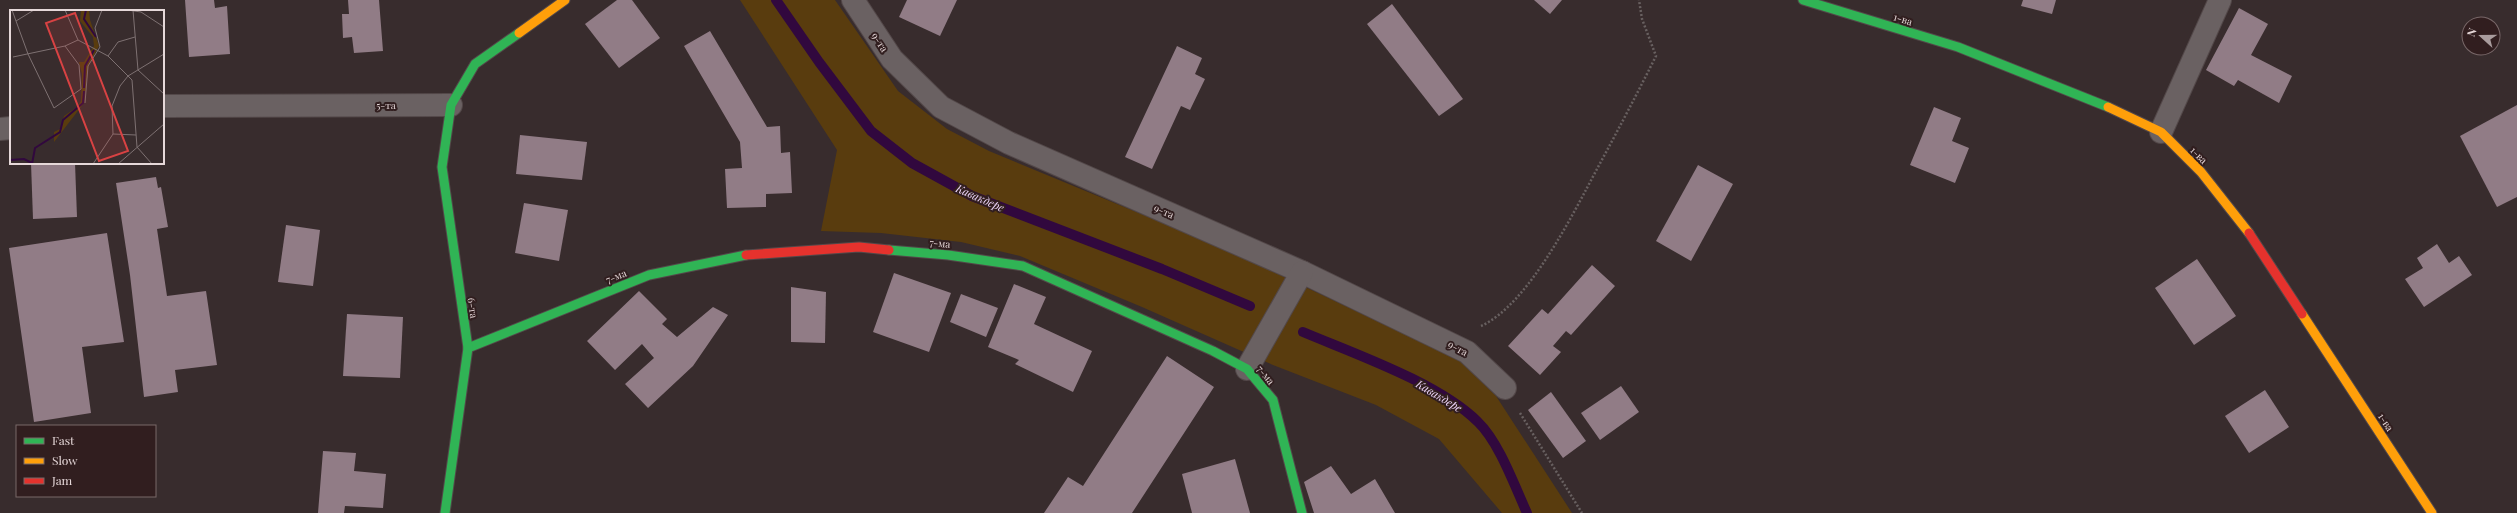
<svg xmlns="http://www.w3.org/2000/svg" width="2517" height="513" font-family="'Playfair Display',serif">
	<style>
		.green { fill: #593c0e }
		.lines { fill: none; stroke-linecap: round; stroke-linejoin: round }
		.stream { stroke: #31083e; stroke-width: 10 }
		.building { fill: #917c86 }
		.street-casing { stroke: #534849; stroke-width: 24 }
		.fast-casing { stroke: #534849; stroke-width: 11 }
		.slow-casing { stroke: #534849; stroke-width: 11 }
		.jam-casing { stroke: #534849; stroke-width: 11 }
		.path { stroke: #686060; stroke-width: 2.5; stroke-dasharray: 2 2; stroke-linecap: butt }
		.street { stroke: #6a6162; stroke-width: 22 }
		.fast { stroke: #30b455; stroke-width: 9 }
		.slow { stroke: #ff9f0a; stroke-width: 9 }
		.jam { stroke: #e5322d; stroke-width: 9 }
		.labels { text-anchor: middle; stroke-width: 4; stroke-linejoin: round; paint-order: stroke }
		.street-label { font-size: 10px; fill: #e6d8d9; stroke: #311e1f }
		.water-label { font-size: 11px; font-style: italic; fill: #f0d8fc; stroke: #311e1f }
		.inset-river { fill: none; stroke: #31083e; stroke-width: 2 }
		.inset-road { fill: none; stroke: #7e7172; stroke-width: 1 }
		.view { fill: #d84243; fill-opacity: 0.15; stroke: #d84243; stroke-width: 2 }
		.inset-edge { fill: none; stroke: #e6d8d9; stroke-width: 2 }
	</style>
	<rect width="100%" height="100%" fill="#382c2d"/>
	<polygon class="green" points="740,0 835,0 898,91 947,129 989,151 1221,247 1459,360 1496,396 1572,513 1502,513 1439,439 1376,405 1273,365 1142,307 1020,256 961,242 881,233 821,231 837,150"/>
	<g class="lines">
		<g class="stream">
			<polyline points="776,0 819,62 871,131 912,163 972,196 1162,269 1250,306"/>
			<path d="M1303,332C1355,354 1439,383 1478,422C1499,442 1515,487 1527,513"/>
		</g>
	</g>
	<g class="building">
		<polygon points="185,0 214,0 215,8 227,6 230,54 189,57"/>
		<polygon points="348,0 379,0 383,51 354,53 352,37 343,38 342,14 349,14"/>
		<polygon points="617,0 632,0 660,38 619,68 585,24"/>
		<polygon points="907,0 957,0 940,36 899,17"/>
		<polygon points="1534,0 1562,0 1550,14"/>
		<polygon points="2023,0 2056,0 2052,14 2021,6"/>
		<polygon points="1392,4 1463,99 1439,116 1367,24"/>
		<polygon points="2239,8 2268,24 2251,55 2292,76 2279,103 2238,80 2234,86 2206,70"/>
		<polygon points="710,31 767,127 780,126 781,153 790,152 792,193 766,194 766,207 727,208 725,169 742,168 740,142 684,46"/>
		<polygon points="1177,46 1202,58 1195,74 1205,79 1190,110 1181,106 1152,169 1125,157"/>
		<polygon points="2517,105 2517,197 2497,207 2460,136"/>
		<polygon points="1934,107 1961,118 1952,141 1969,148 1955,183 1910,165"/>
		<polygon points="520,135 587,142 582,180 516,174"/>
		<polygon points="31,163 75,163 77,217 33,219"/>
		<polygon points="1698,165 1733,184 1691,261 1656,241"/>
		<polygon points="156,177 158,188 161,187 168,227 157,229 167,296 206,291 217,365 175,370 178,392 144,397 130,275 116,183"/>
		<polygon points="524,203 568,210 559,261 515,253"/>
		<polygon points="286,225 320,230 313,286 278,282"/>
		<polygon points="107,233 124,342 82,347 91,413 34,422 9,248"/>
		<polygon points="2437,244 2449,263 2459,256 2472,275 2424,307 2405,279 2423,268 2417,258"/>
		<polygon points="2197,259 2236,316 2194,345 2155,288"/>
		<polygon points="1592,265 1615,286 1571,335 1566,331 1553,346 1561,352 1540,375 1508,346 1542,309 1548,314"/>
		<polygon points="894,273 951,293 929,352 873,332"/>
		<polygon points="1014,284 1046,297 1034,324 1092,351 1073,392 1015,364 1019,360 988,347"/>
		<polygon points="791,287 826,292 825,343 791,342"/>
		<polygon points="639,291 667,319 662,324 677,337 713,307 728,315 693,366 648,408 625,384 654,358 642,344 615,370 587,341"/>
		<polygon points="961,294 998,308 986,337 950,322"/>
		<polygon points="347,314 403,317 400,378 343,376"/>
		<polygon points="1167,356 1214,387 1132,513 1044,513 1068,477 1083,486"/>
		<polygon points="1621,386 1639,412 1600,440 1581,413"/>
		<polygon points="2265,390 2289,427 2249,453 2225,416"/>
		<polygon points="1551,392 1586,441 1563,458 1528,410"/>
		<polygon points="323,451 356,453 354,471 386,474 383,508 345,506 344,513 318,513"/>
		<polygon points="1235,459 1250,513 1192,513 1182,474"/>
		<polygon points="1331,466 1351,494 1375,479 1395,513 1314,513 1304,482"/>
	</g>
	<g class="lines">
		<defs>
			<g id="street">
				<polyline points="853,0 892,59 941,107 1009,143 1302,272 1467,352 1505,388"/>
				<polyline points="163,106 451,105"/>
				<polyline points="0,129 11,128"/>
				<polyline points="2161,132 2220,0"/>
				<polyline points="1247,369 1302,272"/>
			</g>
			<g id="fast">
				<polyline points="1803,0 1958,47 2108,107"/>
				<polyline points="889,250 948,255 1023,266 1213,351 1247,369 1273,400 1302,513"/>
				<polyline points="468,348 649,275 746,255"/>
				<polyline points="445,513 468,348 442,167 451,105 475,64 519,33"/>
			</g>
			<g id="slow">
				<polyline points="519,33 565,0"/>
				<polyline points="2108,107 2161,132 2201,172 2249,233"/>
				<polyline points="2302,314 2432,513"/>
			</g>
			<g id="jam">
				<polyline points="2249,233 2302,314"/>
				<polyline points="746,255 859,247 889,250"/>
			</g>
		</defs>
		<use href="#street" class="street-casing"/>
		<use href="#fast" class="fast-casing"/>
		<use href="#slow" class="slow-casing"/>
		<use href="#jam" class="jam-casing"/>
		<g class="path">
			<path d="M1481,326C1528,305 1573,214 1597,169C1617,132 1637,94 1656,56L1642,19L1639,0"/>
			<polyline points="1520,413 1582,513"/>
		</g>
		<use href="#street" class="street"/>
		<use href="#fast" class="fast"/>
		<use href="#slow" class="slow"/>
		<use href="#jam" class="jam"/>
	</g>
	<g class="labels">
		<g class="street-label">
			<text transform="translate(1903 19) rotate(17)" y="4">1-ва</text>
			<text transform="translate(880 42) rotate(57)" y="4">9-та</text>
			<text x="386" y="109">5-та</text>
			<text transform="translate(2199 155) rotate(45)" y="4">1-ва</text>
			<text transform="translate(1164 211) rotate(24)" y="4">9-та</text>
			<text transform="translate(940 243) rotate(6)" y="4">7-ма</text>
			<text transform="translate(616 276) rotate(-22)" y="4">7-ма</text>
			<text transform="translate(473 308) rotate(82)" y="4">6-та</text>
			<text transform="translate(1458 348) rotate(29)" y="4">9-та</text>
			<text transform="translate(1266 375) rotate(51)" y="4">7-ма</text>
			<text transform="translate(2386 422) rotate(57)" y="4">1-ва</text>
		</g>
		<g class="water-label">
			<text transform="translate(980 198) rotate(24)" y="4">Кавакдере</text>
			<text transform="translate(1439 396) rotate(31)" y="4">Кавакдере</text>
		</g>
	</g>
	<g transform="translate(10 10)">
		<rect width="154" height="154" fill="#382c2d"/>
		<path d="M71,0H79L80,10L89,36L79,54L74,93L44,132V122L50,119L54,106L67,97L71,91L72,64L69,52H74L84,36L83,27L70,11Z" fill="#593c0e"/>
		<path class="inset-river" d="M76,0L74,9L86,27M74,78L75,56L84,40M0,150L14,149L22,153M22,154L25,138L50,122L53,110L73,93L74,81"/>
		<path class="inset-road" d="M2,0L18,44L44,98L71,79L69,55L55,36M55,0L68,30L98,46L122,70L127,137M117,0L131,2L154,17M123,0L128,60L154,84M6,11L24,0M98,46L108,32L125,27M3,47L55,36L68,30M75,93L78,56L90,37L85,18L92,0M103,124L126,125M127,137L142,154M83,154L103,124L102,96L110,76L118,66L154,44M108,154L154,114"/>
		<path class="view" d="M65,3L118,141L89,151L36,13Z"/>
		<rect width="154" height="154" class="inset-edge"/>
	</g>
	<rect x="16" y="425" width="140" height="72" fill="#311e1f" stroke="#796869"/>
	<rect x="24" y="438" width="20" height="6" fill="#30b455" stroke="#796869"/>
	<text x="52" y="445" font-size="12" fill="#e6d8d9">Fast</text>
	<rect x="24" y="458" width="20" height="6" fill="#ff9f0a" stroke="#796869"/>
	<text x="52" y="465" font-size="12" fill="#e6d8d9">Slow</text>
	<rect x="24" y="478" width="20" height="6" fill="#e5322d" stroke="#796869"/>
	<text x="52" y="485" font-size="12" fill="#e6d8d9">Jam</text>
	<g transform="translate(2481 36) rotate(291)"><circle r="19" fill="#311e1f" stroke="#796869"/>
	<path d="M0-3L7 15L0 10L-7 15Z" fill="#a99c9d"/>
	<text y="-6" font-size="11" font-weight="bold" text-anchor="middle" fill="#e6d8d9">N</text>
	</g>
</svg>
